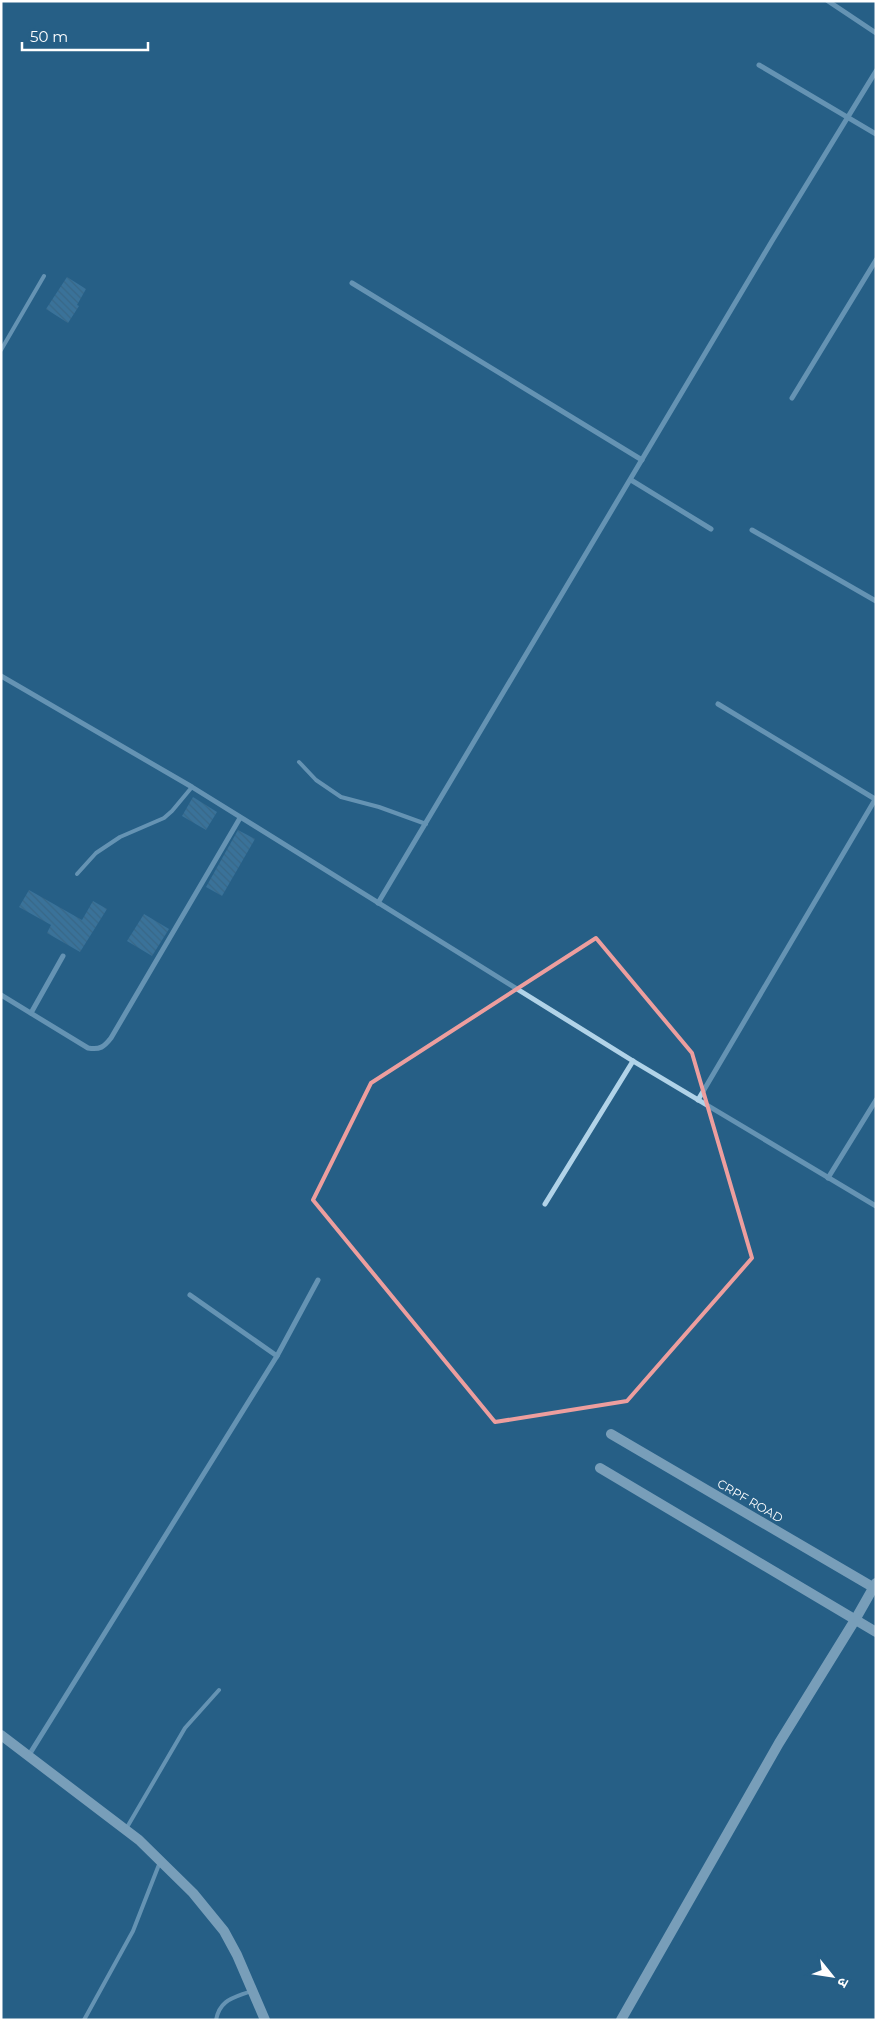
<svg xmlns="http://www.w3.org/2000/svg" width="877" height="2021" font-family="Montserrat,'Noto Sans Devanagari',sans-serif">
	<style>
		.building { fill: url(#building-back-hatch) }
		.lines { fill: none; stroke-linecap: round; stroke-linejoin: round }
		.lane { stroke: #b1d3e8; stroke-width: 4 }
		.street { stroke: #b1d3e8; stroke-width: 5 }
		.secondary { stroke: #dbecf7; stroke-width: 10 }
		.marked { fill: none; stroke: #ed9e9e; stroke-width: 4; stroke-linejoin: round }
		.labels { text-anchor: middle; stroke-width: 4; stroke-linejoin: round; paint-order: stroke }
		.street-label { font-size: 12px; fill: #fff; stroke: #265f86 }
	</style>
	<defs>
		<pattern id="building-back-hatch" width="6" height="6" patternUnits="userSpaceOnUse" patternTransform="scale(1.25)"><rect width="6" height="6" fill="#528bb0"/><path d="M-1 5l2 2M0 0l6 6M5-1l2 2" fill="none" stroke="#507288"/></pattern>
	</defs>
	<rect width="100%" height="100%" fill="#265f86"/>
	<g class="building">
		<polygon points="67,277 86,289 77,305 79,306 68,323 46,309"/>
		<polygon points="193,797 217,812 206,830 182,816"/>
		<polygon points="238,830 255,839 222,896 206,887"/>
		<polygon points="29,890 82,920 93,901 107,909 80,952 47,933 51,925 19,907"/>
		<polygon points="144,914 169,929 152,956 127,941"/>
	</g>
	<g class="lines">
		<g class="lane">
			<polyline points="1,350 44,276"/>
			<polyline points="299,762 316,780 341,797 379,807 426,824"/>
			<polyline points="77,874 96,853 120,837 164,818 172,811 192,787"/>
			<polyline points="126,1829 185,1728 219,1690"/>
			<polyline points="84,2020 133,1931 160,1862"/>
			<path d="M216,2020C220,1999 234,1998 251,1991"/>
		</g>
		<g class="street">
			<polyline points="828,1 876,33"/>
			<polyline points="759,65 876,134"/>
			<polyline points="352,283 642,460"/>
			<polyline points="792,398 876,260"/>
			<polyline points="631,480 711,529"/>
			<polyline points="752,530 876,601"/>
			<polyline points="1,676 192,787 633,1061 876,1206"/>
			<polyline points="718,704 875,799"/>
			<polyline points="378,903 772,241 876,71"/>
			<path d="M1,995L88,1048C100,1050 104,1047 111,1038L240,818"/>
			<polyline points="31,1013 63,956"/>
			<polyline points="698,1100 876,798"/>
			<polyline points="828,1178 876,1100"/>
			<polyline points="545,1204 633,1061"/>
			<polyline points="190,1295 277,1356"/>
			<polyline points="29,1755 277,1356 318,1280"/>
		</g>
		<g class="secondary">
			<polyline points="611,1434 876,1589"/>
			<polyline points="600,1468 876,1632"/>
			<polyline points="1,1735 139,1840 193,1893 224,1931 237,1955 265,2020"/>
			<polyline points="621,2020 779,1743 855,1620 876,1583"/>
		</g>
	</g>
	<path d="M0 0H877V2021H0ZM596,938L692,1053L752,1258L627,1401L495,1422L313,1200L371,1083Z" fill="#265f86" fill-opacity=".55" fill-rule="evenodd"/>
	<path class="marked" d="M596,938L692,1053L752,1258L627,1401L495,1422L313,1200L371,1083Z"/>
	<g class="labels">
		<g class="street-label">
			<text transform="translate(750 1501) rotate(30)" y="4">CRPF ROAD</text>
		</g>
	</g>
	<rect width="877" height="2021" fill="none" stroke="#ffffff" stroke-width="5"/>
	<g transform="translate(832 1976) rotate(120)" stroke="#265f86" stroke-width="4" paint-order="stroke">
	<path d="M0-4L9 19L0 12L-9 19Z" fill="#ffffff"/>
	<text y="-8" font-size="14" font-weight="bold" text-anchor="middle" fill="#ffffff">उ</text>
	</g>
	<path d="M22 42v8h126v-8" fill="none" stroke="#ffffff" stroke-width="2.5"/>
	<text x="30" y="42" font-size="15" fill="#ffffff" stroke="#265f86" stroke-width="4" paint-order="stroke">50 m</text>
</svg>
